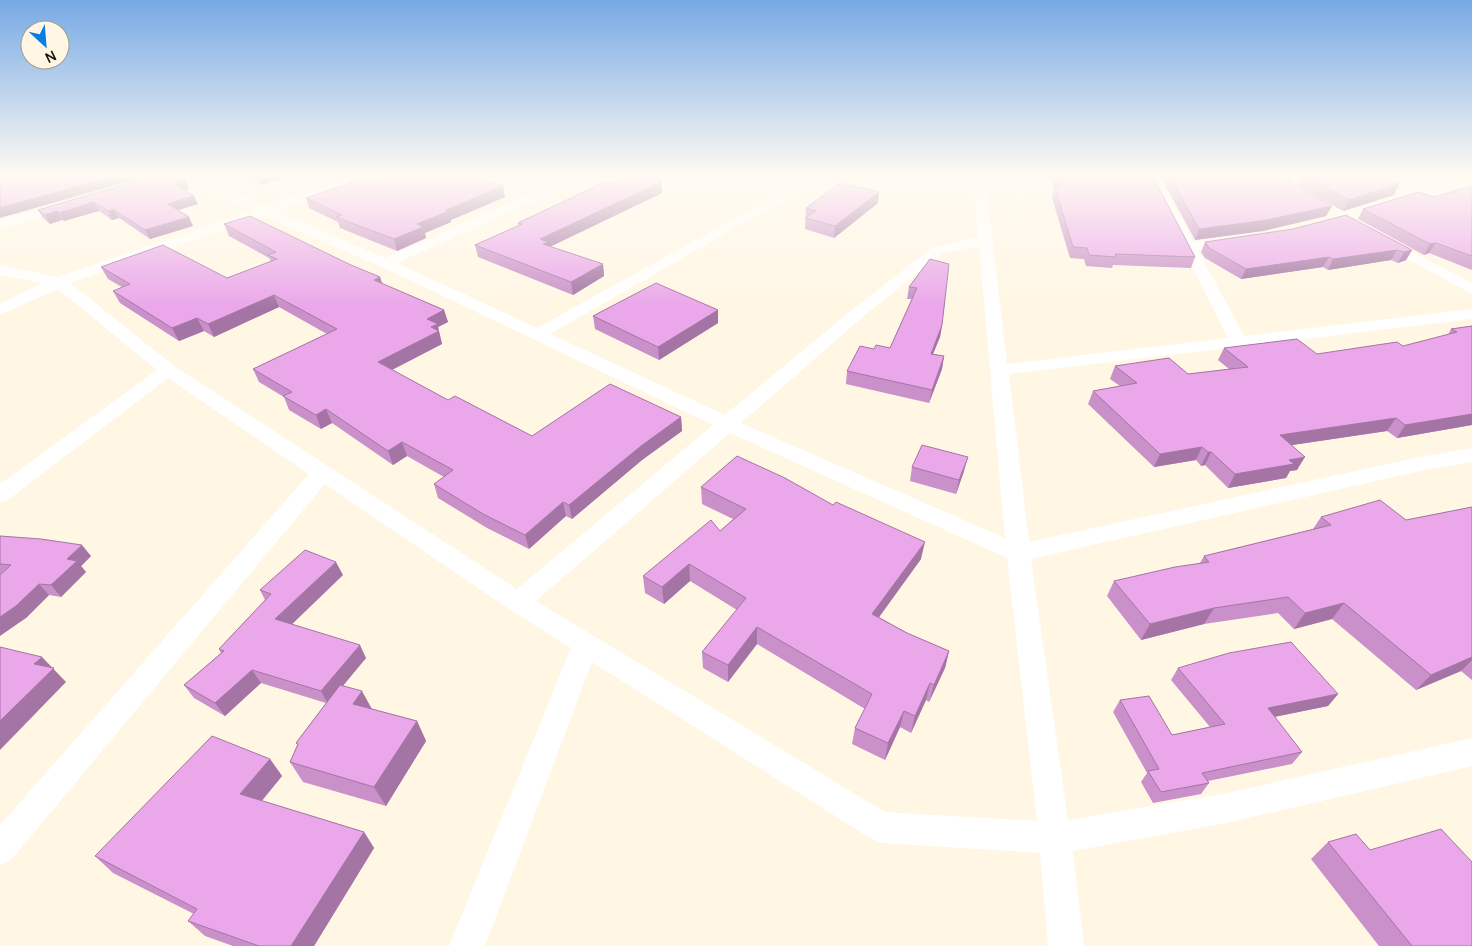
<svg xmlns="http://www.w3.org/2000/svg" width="1472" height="946" font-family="Manrope,sans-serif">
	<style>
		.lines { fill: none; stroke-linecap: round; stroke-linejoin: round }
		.street { fill: #fff; fill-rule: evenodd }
		.wall { fill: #c990c9 }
		.shaded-wall { fill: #a475a4 }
		.building { fill: #eaa7ea; stroke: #a475a4 }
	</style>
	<rect width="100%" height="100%" fill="#fff7e4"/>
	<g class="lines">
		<g class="street">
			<path d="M174,175H191L264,206L355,175H373L371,178L276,211L385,258L572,175H588L586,178L397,263L537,328L813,175H828L550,334L725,415L853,309L933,247L978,237L973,175H985L1007,364L1228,338L1146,175H1158L1194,242L1231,238L1236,239L1238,242L1236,245L1231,246L1198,250L1244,336L1472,309V319L1009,374L1029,542L1420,457L1472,448V462L1420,471L1031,559L1068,820L1227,793L1472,738V766L1227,823L1073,851L1084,946H1048L1040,853L881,843L870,838L592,662L485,946H449L571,648L509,609L325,484L11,860L0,865V825L309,474L168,378L8,500L0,502V484L157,370L58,289L0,315V304L43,283L0,275V265L58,277L252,211L176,178ZM263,216L380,266L713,425L517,589L174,366L70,283ZM979,246L1005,538L741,423L865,315L943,253ZM730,433L1007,558L1037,821L885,812L536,601Z"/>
			<polygon points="1462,175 1472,175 1472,180 1325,228 1315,228 1313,225 1315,222"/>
			<polygon points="67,200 72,201 74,204 72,207 0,229 0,221"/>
			<polygon points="1384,237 1472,283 1472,294 1379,244 1377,241 1379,238"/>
		</g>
	</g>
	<g class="wall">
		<polygon points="241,175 293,175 261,185"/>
		<polygon points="1052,175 1152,175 1195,257 1191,268 1113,265 1112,268 1086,266 1084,259 1070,258 1052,198 1054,190"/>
		<polygon points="1160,175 1278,175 1332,206 1326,216 1263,231 1195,240"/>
		<polygon points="1302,175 1374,175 1394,195 1343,211 1297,185"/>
		<polygon points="661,182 662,193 550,247 603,264 604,276 573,295 478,257 475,245 519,226 518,223 612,183"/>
		<polygon points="368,183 503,186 505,197 451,220 451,222 425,233 426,238 397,251 340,228 338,222 309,208 306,198"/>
		<polygon points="1472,186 1472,270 1429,253 1424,255 1358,219 1363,209 1434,197"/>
		<polygon points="189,189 185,190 198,204 178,210 193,226 150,239 119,218 112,220 99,211 64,221 62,220 50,224 43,218 38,210"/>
		<polygon points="879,192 878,203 834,238 805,229 806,208"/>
		<polygon points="224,224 351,265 380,277 382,283 444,310 448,322 438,327 442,344 392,370 448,400 532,436 681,417 682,431 642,460 572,519 566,516 529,549 487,528 438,498 434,484 444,477 407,456 393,465 332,423 321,429 289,410 284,397 259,382 253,369 327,334 279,307 214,337 204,331 179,341 120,303 113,291 122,287 108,279 101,267 227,278 271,261 269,258 229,236"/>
		<polygon points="1205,242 1412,250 1406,260 1398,263 1391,260 1328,270 1323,267 1241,279 1205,258 1201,252"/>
		<polygon points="930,259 942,325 940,337 933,354 944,356 942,369 929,403 846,384 847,371 874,349 890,348 912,299 907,299 909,287"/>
		<polygon points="718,310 718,323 659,360 595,329 593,316"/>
		<polygon points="1472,326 1472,425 1397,438 1387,431 1292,445 1297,470 1290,471 1286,478 1228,488 1205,465 1201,466 1196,460 1154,467 1088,404 1093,391 1120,386 1110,379 1115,366 1188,374 1229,369 1218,360 1224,348 1317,354 1403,346 1448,335 1451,329"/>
		<polygon points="912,467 964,471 956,494 910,481"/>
		<polygon points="701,487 921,559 879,617 907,633 949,651 945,668 929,702 926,700 911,733 900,727 885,760 852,744 855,728 865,709 757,644 728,682 703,668 702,652 737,610 690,581 664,604 645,593 643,576 720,531 733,519 702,504"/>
		<polygon points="1472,507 1472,680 1461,671 1416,690 1332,619 1294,629 1278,613 1204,624 1141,640 1107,596 1114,581 1200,563 1204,556 1313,529 1321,517 1406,520"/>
		<polygon points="0,536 91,556 81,566 86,572 61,597 49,595 26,618 0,575"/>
		<polygon points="343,575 291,624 366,658 343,685 372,709 417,721 426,741 386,806 303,782 290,762 298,745 296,743 326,703 261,683 225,716 194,698 184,685 221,653 219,649 265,600 260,590"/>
		<polygon points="1178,668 1338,694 1328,706 1274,717 1302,752 1292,764 1208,781 1209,783 1201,794 1153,803 1141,782 1147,773 1113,712 1120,700 1172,735 1210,727 1171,680"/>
		<polygon points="270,759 282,776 262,801 364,832 374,848 314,946 233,946 205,936 188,921 194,914 113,873 95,856"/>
		<polygon points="1328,842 1370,850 1472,946 1379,946 1311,859"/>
	</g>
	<g class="shaded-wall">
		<polygon points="118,175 151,175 0,218 0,208"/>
		<polygon points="257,175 293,175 261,185"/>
		<polygon points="186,180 189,189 179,193 175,184"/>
		<polygon points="661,182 662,193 549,247 550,254 540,239"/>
		<polygon points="1399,184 1394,195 1343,211 1349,200"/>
		<polygon points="503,186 505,197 451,220 451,222 425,233 426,238 397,251 394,239 417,224 446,210"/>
		<polygon points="879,192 878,203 834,238 835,226"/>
		<polygon points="194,196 198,204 172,212 168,204"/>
		<polygon points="94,202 99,211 64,221 59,213"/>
		<polygon points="1332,206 1326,216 1263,231 1195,240 1199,229"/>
		<polygon points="114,210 119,218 112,220 108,211"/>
		<polygon points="57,211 62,220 50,224 45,215"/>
		<polygon points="189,217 193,226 150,239 145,230"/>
		<polygon points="1436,243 1429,253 1424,255 1430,244"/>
		<polygon points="1397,250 1391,260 1328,270 1333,259"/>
		<polygon points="1412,250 1406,260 1398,263 1404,252"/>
		<polygon points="1329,257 1323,267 1241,279 1246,269"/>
		<polygon points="603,264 604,276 573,295 571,282"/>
		<polygon points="380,277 384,289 374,280"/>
		<polygon points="274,295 279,307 214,337 208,324"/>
		<polygon points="444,310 448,322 438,327 442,344 382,375 378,362 427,319"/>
		<polygon points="718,310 718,323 659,360 658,347"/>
		<polygon points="197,318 204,331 179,341 172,328"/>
		<polygon points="942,325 940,337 928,366 931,354"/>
		<polygon points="944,356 942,369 929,403 932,390"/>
		<polygon points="326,409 332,423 321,429 316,415"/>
		<polygon points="1472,414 1472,425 1397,438 1405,425"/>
		<polygon points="681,417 682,431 642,460 572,519 569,505 641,446"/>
		<polygon points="1396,418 1387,431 1272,448 1280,435"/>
		<polygon points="402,442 407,456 393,465 388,451"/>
		<polygon points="1202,447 1196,460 1154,467 1160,454"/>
		<polygon points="1208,452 1211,452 1205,465 1201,466"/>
		<polygon points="968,457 964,471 956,494 959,480"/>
		<polygon points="1305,457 1297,470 1290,471 1286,478 1228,488 1235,474 1289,460"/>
		<polygon points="563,502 566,516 529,549 525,535"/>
		<polygon points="925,542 921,559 869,631 872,614"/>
		<polygon points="82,545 91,556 81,566 86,572 61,597 51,585 67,559"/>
		<polygon points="336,562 343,575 283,633 275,619"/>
		<polygon points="689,564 690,581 664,604 662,587"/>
		<polygon points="39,584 49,595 26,618 0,636 0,617"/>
		<polygon points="1344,603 1332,619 1294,629 1305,613"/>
		<polygon points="1214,608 1204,624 1141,640 1150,624"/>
		<polygon points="757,627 757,644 728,682 728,665"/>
		<polygon points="360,645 366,658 328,704 321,691"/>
		<polygon points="949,651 945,668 929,702 934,685"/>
		<polygon points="42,657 66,682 0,750 0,721 34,664"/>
		<polygon points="1472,657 1472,660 1461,671 1416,690 1431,675"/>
		<polygon points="252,670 261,683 225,716 215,703"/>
		<polygon points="930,683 926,700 911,733 915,716"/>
		<polygon points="362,691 373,711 353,704"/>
		<polygon points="1338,694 1328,706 1259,720 1268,708"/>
		<polygon points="904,711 900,727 885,760 888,743"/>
		<polygon points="417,721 426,741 386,806 374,787"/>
		<polygon points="270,759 282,776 253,811 240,794"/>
		<polygon points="364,832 374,848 314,946 291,946"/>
	</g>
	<g class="building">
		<polygon points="0,175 118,175 0,208"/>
		<polygon points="156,175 176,175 186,180 175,184 194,196 168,204 189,217 145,230 114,210 108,211 94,202 59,213 57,211 45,215 38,210"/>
		<polygon points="392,175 469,175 503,186 446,210 449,211 417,224 423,227 394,239 336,217 342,215 306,198 359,180 368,183"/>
		<polygon points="634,175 658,175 661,182 540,239 548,242 543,244 603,264 571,282 475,245 522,224 518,223 607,181 612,183"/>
		<polygon points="1056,175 1152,175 1195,257 1115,254 1116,257 1089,255 1087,248 1073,247 1055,188 1061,188 1056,179"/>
		<polygon points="1169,175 1278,175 1332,206 1267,220 1199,229"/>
		<polygon points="1304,175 1374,175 1399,184 1349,200"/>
		<polygon points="840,183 879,192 835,226 805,218 816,211 806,208"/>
		<polygon points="1472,186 1472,256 1436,243 1430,244 1363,209 1418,192 1434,197"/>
		<polygon points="1346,215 1412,250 1404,252 1397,250 1333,259 1329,257 1246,269 1209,248 1205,242 1293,229"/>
		<polygon points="250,216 351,265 380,277 374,280 444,310 427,319 438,324 431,327 439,331 378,362 448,400 455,396 532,436 610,384 681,417 641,446 569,505 563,502 525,535 483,514 434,484 453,470 402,442 388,451 326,409 316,415 283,396 292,392 253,369 337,329 274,295 208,324 197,318 172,328 113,291 130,284 101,267 163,245 227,278 277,259 268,255 276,252 224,224"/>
		<polygon points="930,259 949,264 942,325 931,354 944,356 932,390 847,371 860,346 874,349 876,345 890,348 917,288 909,287"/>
		<polygon points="656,283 718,310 658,347 593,316"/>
		<polygon points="1472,326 1472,414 1405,425 1396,418 1280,435 1305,457 1289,460 1294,464 1235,474 1211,452 1208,452 1202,447 1160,454 1093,391 1137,383 1115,366 1169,358 1188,374 1248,367 1224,348 1297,339 1317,354 1397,342 1403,346 1457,332 1451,329"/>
		<polygon points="922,445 968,457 959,480 912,467"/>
		<polygon points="737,456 785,478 833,505 836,502 925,542 872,614 907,633 949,651 934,685 930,683 915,716 904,711 888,743 855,728 872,694 757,627 728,665 702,652 746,598 689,564 662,587 643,576 711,520 720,531 746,509 701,487"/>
		<polygon points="1380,500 1406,520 1472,507 1472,657 1431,675 1344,603 1305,613 1288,597 1214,608 1150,624 1114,581 1175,567 1209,562 1204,556 1331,525 1321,517"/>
		<polygon points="0,536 41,539 82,545 67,559 77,561 51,585 39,584 16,606 0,617 0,575 11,565 0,564"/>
		<polygon points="305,550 336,562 275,619 360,645 321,691 252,670 215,703 184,685 224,651 219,649 271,594 260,590"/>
		<polygon points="1291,642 1338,694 1268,708 1302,752 1202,773 1209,783 1161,792 1148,771 1159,769 1120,700 1149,696 1172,735 1225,724 1178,668 1229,653"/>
		<polygon points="0,647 42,657 34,664 54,668 0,721"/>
		<polygon points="340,685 362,691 353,704 417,721 374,787 290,762 298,744 296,743"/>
		<polygon points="212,736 270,759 240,794 364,832 291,946 259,946 188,921 197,909 95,856"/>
		<polygon points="1441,829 1472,862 1472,946 1412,946 1328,842 1356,834 1370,850"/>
	</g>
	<linearGradient id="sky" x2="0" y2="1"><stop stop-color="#76a9e5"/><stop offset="0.57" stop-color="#fffbf3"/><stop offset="1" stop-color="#fffbf3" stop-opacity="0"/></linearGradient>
	<rect width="1472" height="307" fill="url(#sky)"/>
	<g transform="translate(45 45) rotate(154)"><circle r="24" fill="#fff7e4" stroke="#a39d8d"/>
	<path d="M0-4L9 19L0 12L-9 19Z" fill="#0a7de4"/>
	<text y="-8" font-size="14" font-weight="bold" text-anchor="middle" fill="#1a160a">N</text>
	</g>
</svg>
